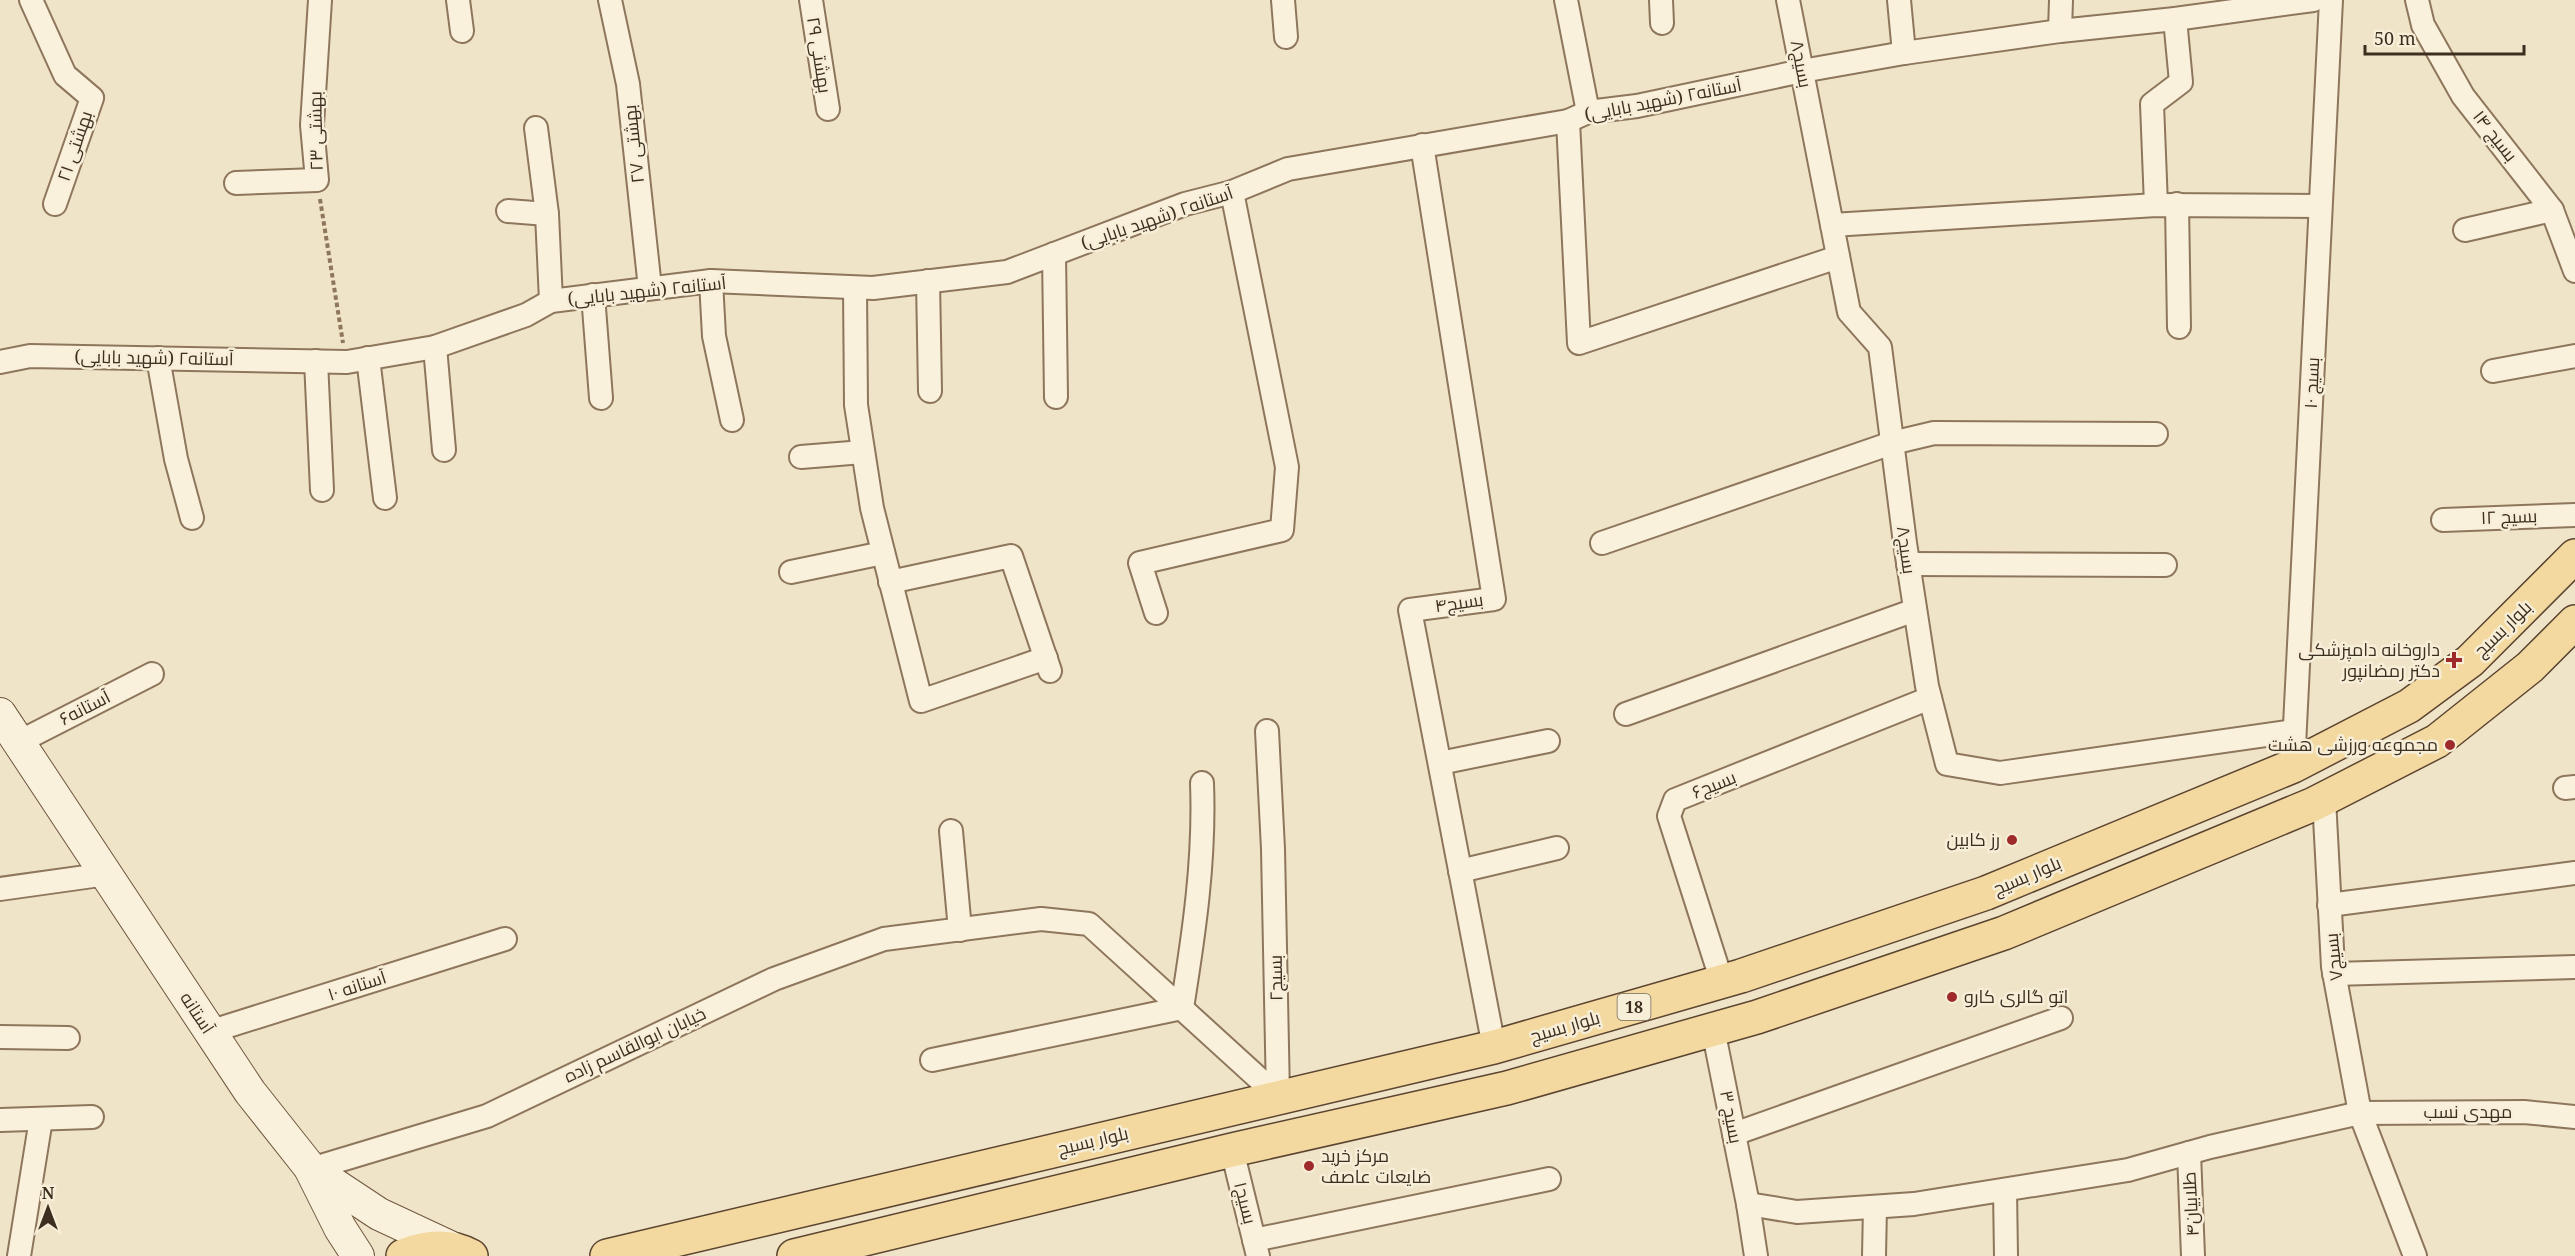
<svg xmlns="http://www.w3.org/2000/svg" width="2575" height="1256" font-family="'Noto Serif',Cairo,serif">
	<style>
		.lines { fill: none; stroke-linecap: round; stroke-linejoin: round }
		.street-casing { stroke: #8d765c; stroke-width: 26 }
		.secondary-casing { stroke: #6f573f; stroke-width: 34 }
		.primary-casing { stroke: #5b4430; stroke-width: 36 }
		.path { stroke: #8d765c; stroke-width: 4; stroke-dasharray: 4.5 3; stroke-linecap: butt }
		.street { stroke: #faf1dc; stroke-width: 22 }
		.secondary { stroke: #faf1dc; stroke-width: 32 }
		.primary { stroke: #f3d9a0; stroke-width: 33 }
		.poi-dot { fill: #9e2a2b; stroke: #f7eed8; stroke-width: 2 }
		.labels { text-anchor: middle; stroke-width: 5; stroke-linejoin: round; paint-order: stroke }
		.shield { fill: #f7eed8; stroke: #756857; stroke-width: 1.5 }
		.shield-label { font-size: 16px; font-weight: bold; fill: #3d2e20 }
		.street-label { font-size: 18px; fill: #3d2e20; stroke: #f7eed8 }
		.poi-label { font-size: 18px; fill: #3d2e20; stroke: #f7eed8; text-anchor: end }
	</style>
	<rect width="100%" height="100%" fill="#f0e4c8"/>
	<g class="lines">
		<defs>
			<g id="street">
				<polyline points="31,0 65,75 92,98 55,204"/>
				<polyline points="458,0 462,31"/>
				<polyline points="610,0 628,84 650,288"/>
				<polyline points="811,0 828,109"/>
				<polyline points="1283,0 1286,37"/>
				<polyline points="1566,0 1588,112"/>
				<polyline points="1661,0 1662,23"/>
				<polyline points="1788,0 1849,312 1880,347 1905,543 1927,686 1947,764 2000,773 2294,731"/>
				<polyline points="1899,0 1904,53"/>
				<polyline points="2417,0 2423,25 2463,96 2552,210 2575,271"/>
				<polyline points="2060,31 2061,0"/>
				<polyline points="1568,121 1579,343 1838,257"/>
				<polyline points="536,128 547,214 551,301"/>
				<polyline points="1422,145 1494,599 1410,610 1494,1047"/>
				<polyline points="236,183 317,180 312,125 320,0"/>
				<polyline points="2177,204 2179,327"/>
				<polyline points="2156,205 2152,104 2181,82 2175,19"/>
				<polyline points="508,211 547,214"/>
				<polyline points="1832,225 2156,205 2320,206"/>
				<polyline points="2465,230 2552,210"/>
				<polyline points="1054,254 1056,397"/>
				<polyline points="711,281 714,336 732,420"/>
				<polyline points="928,281 930,391"/>
				<polyline points="855,288 856,405 872,508 921,701 1046,658"/>
				<polyline points="593,295 601,398"/>
				<polyline points="435,347 444,450"/>
				<polyline points="158,358 176,459 192,518"/>
				<polyline points="368,358 385,498"/>
				<polyline points="316,361 322,490"/>
				<polyline points="0,362 30,356 347,362 435,347 526,315 551,301 711,281 873,288 1007,272 1185,204 1232,192 1288,169 1568,121 1588,112 1637,106 1802,71 1904,53 2060,31 2175,19 2313,0"/>
				<polyline points="2493,371 2575,356"/>
				<polyline points="801,457 863,452"/>
				<polyline points="2443,520 2575,515"/>
				<polyline points="1602,543 1892,443 1934,433 2156,434"/>
				<polyline points="1908,564 2165,565"/>
				<polyline points="791,572 883,553"/>
				<polyline points="890,582 1011,556 1050,671"/>
				<polyline points="1156,613 1140,563 1282,530 1287,467 1232,192"/>
				<polyline points="1626,714 1915,610"/>
				<polyline points="19,742 152,674"/>
				<polyline points="2294,746 2331,0"/>
				<polyline points="1440,763 1548,741"/>
				<polyline points="2565,788 2575,787"/>
				<polyline points="2324,799 2333,967 2360,1113 2415,1256"/>
				<polyline points="951,831 960,930"/>
				<polyline points="1460,871 1557,848"/>
				<polyline points="0,889 107,874"/>
				<polyline points="2329,905 2575,873"/>
				<polyline points="2334,974 2575,967"/>
				<polyline points="1722,982 1669,816 1675,800 1930,698"/>
				<path d="M1182,1008C1194,933 1205,859 1202,783"/>
				<polyline points="1713,1029 1748,1204 1756,1256"/>
				<polyline points="209,1032 505,939"/>
				<polyline points="0,1037 68,1038"/>
				<polyline points="932,1060 1182,1008"/>
				<polyline points="0,1120 92,1117"/>
				<polyline points="1734,1134 2061,1018"/>
				<polyline points="1232,1150 1258,1256"/>
				<polyline points="2189,1153 2193,1256"/>
				<polyline points="311,1169 487,1116 774,979 884,939 1041,919 1089,924 1278,1096 1273,849 1267,731"/>
				<polyline points="2005,1190 2006,1256"/>
				<polyline points="1748,1204 1797,1212 1914,1204 2128,1170 2210,1147 2360,1113 2524,1112 2575,1117"/>
				<polyline points="1254,1240 1549,1179"/>
				<polyline points="19,1256 41,1119"/>
				<polyline points="1874,1256 1875,1207"/>
			</g>
			<g id="secondary">
				<polyline points="0,714 250,1092 311,1169 379,1214 454,1249"/>
				<polyline points="311,1170 340,1228 358,1256"/>
			</g>
			<g id="primary">
				<path d="M403,1256C425,1247 449,1244 471,1256"/>
				<polyline points="607,1256 1494,1047 1741,976 1986,893 2293,766 2409,706 2470,661 2575,556"/>
				<polyline points="794,1256 1232,1150 1507,1088 1757,1017 2004,933 2314,804 2437,741 2530,667 2575,622"/>
			</g>
		</defs>
		<use href="#street" class="street-casing"/>
		<use href="#secondary" class="secondary-casing"/>
		<use href="#primary" class="primary-casing"/>
		<polyline class="path" points="320,199 343,343"/>
		<use href="#street" class="street"/>
		<use href="#secondary" class="secondary"/>
		<use href="#primary" class="primary"/>
	</g>
	<g class="poi-dot">
		<path d="M2451 651h6v6h6v6h-6v6h-6v-6h-6v-6h6z"/>
		<circle cx="2450" cy="745" r="6"/>
		<circle cx="2012" cy="840" r="6"/>
		<circle cx="1952" cy="997" r="6"/>
		<circle cx="1309" cy="1166" r="6"/>
	</g>
	<g class="labels">
		<rect class="shield" x="1617.5" y="994" width="33" height="26" rx="4.5"/>
		<g class="shield-label">
			<text x="1634" y="1013">18</text>
		</g>
		<g class="street-label">
			<text transform="translate(819 55) rotate(81)" y="6">بهشتی ۲۹</text>
			<text transform="translate(1801 64) rotate(79)" y="6">بسیج۸</text>
			<text transform="translate(1663 100) rotate(-11)" y="6">آستانه۲ (شهید بابایی)</text>
			<text transform="translate(316 131) rotate(-91)" y="6">بهشتی ۲۳</text>
			<text transform="translate(2495 136) rotate(52)" y="6">بسیج ۱۴</text>
			<text transform="translate(634 144) rotate(-96)" y="6">بهشتی ۲۷</text>
			<text transform="translate(75 146) rotate(-71)" y="6">بهشتی ۲۱</text>
			<text transform="translate(1157 218) rotate(-19)" y="6">آستانه۲ (شهید بابایی)</text>
			<text transform="translate(647 291) rotate(-6)" y="6">آستانه۲ (شهید بابایی)</text>
			<text transform="translate(154 358) rotate(1)" y="6">آستانه۲ (شهید بابایی)</text>
			<text transform="translate(2312 383) rotate(-87)" y="6">بسیج ۱۰</text>
			<text transform="translate(2509 517) rotate(-2)" y="6">بسیج ۱۲</text>
			<text transform="translate(1906 550) rotate(82)" y="6">بسیج۸</text>
			<text transform="translate(1459 603) rotate(-8)" y="6">بسیج۴</text>
			<text transform="translate(2503 629) rotate(-44)" y="6">بلوار بسیج</text>
			<text transform="translate(85 708) rotate(-27)" y="6">آستانه۶</text>
			<text transform="translate(1714 785) rotate(-22)" y="6">بسیج۶</text>
			<text transform="translate(2027 876) rotate(-23)" y="6">بلوار بسیج</text>
			<text transform="translate(2334 957) rotate(-96)" y="6">بسیج۷</text>
			<text transform="translate(1276 978) rotate(-91)" y="6">بسیج۲</text>
			<text transform="translate(357 986) rotate(-18)" y="6">آستانه ۱۰</text>
			<text transform="translate(197 1013) rotate(57)" y="6">آستانه</text>
			<text transform="translate(1565 1027) rotate(-16)" y="6">بلوار بسیج</text>
			<text transform="translate(635 1045) rotate(-25)" y="6">خیابان ابوالقاسم زاده</text>
			<text x="2468" y="1118">مهدی نسب</text>
			<text transform="translate(1731 1117) rotate(79)" y="6">بسیج ۳</text>
			<text transform="translate(1093 1141) rotate(-13)" y="6">بلوار بسیج</text>
			<text transform="translate(1245 1203) rotate(76)" y="6">بسیج۱</text>
			<text transform="translate(2191 1204) rotate(-93)" y="6">طلابیان۴</text>
		</g>
		<g class="poi-label">
			<text x="2440" y="656">داروخانه دامپزشکی<tspan x="2440" dy="21">دکتر رمضانپور</tspan></text>
			<text x="2438" y="751">مجموعه ورزشی هشت</text>
			<text x="2000" y="846">رز کابین</text>
			<text x="1964" y="1003" text-anchor="start">اتو گالری کارو</text>
			<text x="1321" y="1162" text-anchor="start">مرکز خرید<tspan x="1321" dy="21">ضایعات عاصف</tspan></text>
		</g>
	</g>
	<g transform="translate(48 1208)" stroke="#f7eed8" stroke-width="4.5" paint-order="stroke">
	<path d="M0-4.5L10 22L0 15L-10 22Z" fill="#3d2e20"/>
	<text y="-9" font-size="16" font-weight="bold" text-anchor="middle" fill="#3d2e20">N</text>
	</g>
	<path d="M2365 45v9h159v-9" fill="none" stroke="#3d2e20" stroke-width="3"/>
	<text x="2374" y="45" font-size="18" fill="#3d2e20" stroke="#f7eed8" stroke-width="4.5" paint-order="stroke">50 m</text>
</svg>
